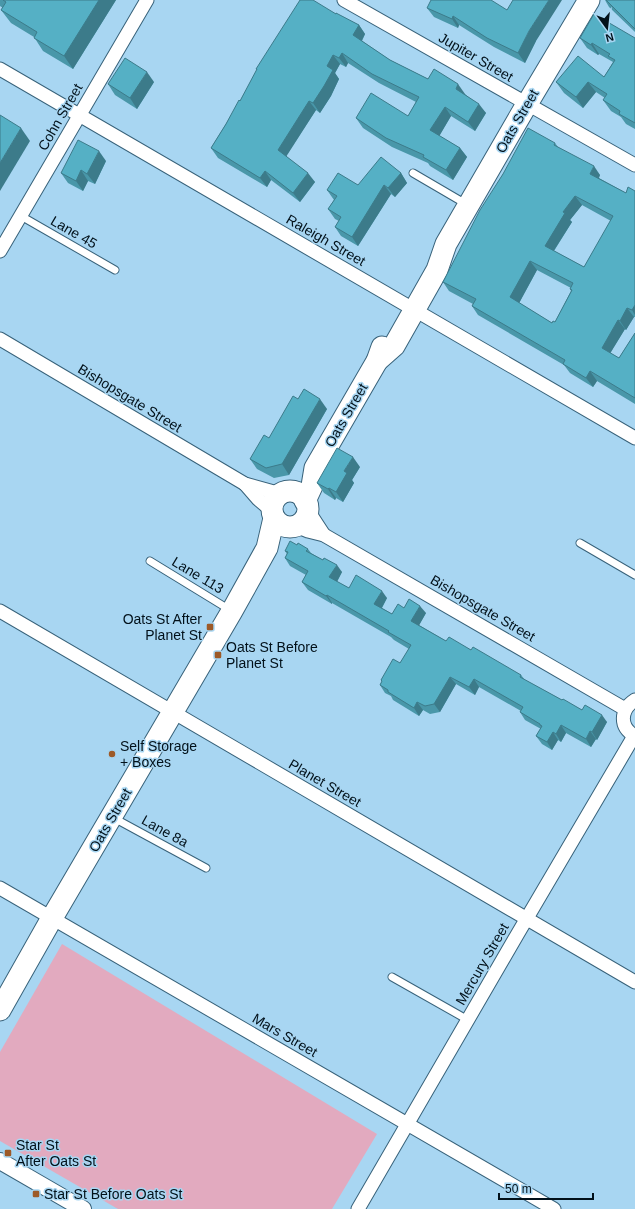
<svg xmlns="http://www.w3.org/2000/svg" width="635" height="1209" font-family="Arial,sans-serif">
	<style>
		.green { fill: #e2aabf }
		.lines { fill: none; stroke-linecap: round; stroke-linejoin: round }
		.service-casing { stroke: #38627a; stroke-width: 9 }
		.minor-casing { stroke: #38627a; stroke-width: 15 }
		.tertiary-casing { stroke: #38627a; stroke-width: 18 }
		.primary-casing { stroke: #38627a; stroke-width: 23 }
		.service { stroke: #fff; stroke-width: 7 }
		.minor { stroke: #fff; stroke-width: 13 }
		.tertiary { stroke: #fff; stroke-width: 16 }
		.primary { stroke: #fff; stroke-width: 21 }
		.wall { fill: #4997a9; fill-rule: evenodd }
		.shaded-wall { fill: #3c7b8a }
		.building { fill: #55b0c5; stroke: #3c7b8a; fill-rule: evenodd }
		.poi-dot { fill: #9d5a28; stroke: #a8d6f2; stroke-width: 1.5 }
		.labels { text-anchor: middle; stroke-width: 3; stroke-linejoin: round; paint-order: stroke }
		.street-label { font-size: 14px; fill: #02111a; stroke: #a8d6f2 }
		.poi-label { font-size: 14px; fill: #02111a; stroke: #a8d6f2; text-anchor: start }
	</style>
	<rect width="100%" height="100%" fill="#a8d6f2"/>
	<polygon class="green" points="62,944 377,1134 332,1209 118,1209 0,1141 0,1052"/>
	<g class="lines">
		<defs>
			<g id="service">
				<polyline points="413,173 466,204"/>
				<polyline points="21,216 115,270"/>
				<polyline points="580,543 635,575"/>
				<polyline points="150,561 230,610"/>
				<polyline points="112,817 206,868"/>
				<polyline points="392,977 468,1020"/>
			</g>
			<g id="minor">
				<polyline points="344,0 635,165"/>
				<polyline points="0,69 635,438"/>
				<polyline points="0,251 147,0"/>
				<polyline points="0,339 245,484 281,494"/>
				<polyline points="245,484 258,499 272,511"/>
				<polyline points="307,509 324,535"/>
				<polyline points="296,526 308,531 324,535 625,709"/>
				<polyline points="0,611 635,982"/>
				<path d="M635,700C620,710 619,727 635,736"/>
				<polyline points="0,888 554,1209"/>
				<polyline points="358,1209 517,935 634,736"/>
			</g>
			<polyline id="tertiary" points="0,1161 83,1209"/>
			<g id="primary">
				<polyline points="377,361 394,346 437,270 446,244 527,104 589,0"/>
				<circle cx="290" cy="509" r="18"/>
				<polyline points="305,501 312,486 315,468 377,361 382,347"/>
				<polyline points="0,1010 52,918 232,611 267,548 274,518"/>
			</g>
		</defs>
		<use href="#service" class="service-casing"/>
		<use href="#minor" class="minor-casing"/>
		<use href="#tertiary" class="tertiary-casing"/>
		<use href="#primary" class="primary-casing"/>
		<use href="#service" class="service"/>
		<use href="#minor" class="minor"/>
		<use href="#tertiary" class="tertiary"/>
		<use href="#primary" class="primary"/>
	</g>
	<g class="wall">
		<polygon points="0,0 116,0 73,69 43,51 34,37 11,23 1,10 3,8 0,6"/>
		<polygon points="605,0 635,0 635,32 609,7"/>
		<polygon points="427,8 536,41 525,63 494,47 459,25 458,28 434,17"/>
		<polygon points="336,14 359,25 365,34 362,41 390,60 428,79 465,94 486,113 475,131 451,116 439,136 460,148 467,157 453,180 430,166 428,163 392,147 363,128 356,118 408,116 416,102 379,83 348,63 346,67 340,64 335,73 339,79 331,96 320,113 316,110 286,156 315,182 300,202 271,180 267,187 218,158 211,148 240,101 257,70 256,69"/>
		<polygon points="580,38 635,38 635,129 626,124 621,117 611,111 603,100 605,98 596,92 583,108 564,93 556,82 604,77 613,62 599,54 598,55 587,48"/>
		<polygon points="154,82 137,109 115,95 108,84"/>
		<path d="M555,143L558,147L600,175L599,178L626,193L635,191V317H634L626,330L625,329L610,353L619,358L635,333V404L597,381L593,387L570,373L564,365L478,315L472,306L473,304L449,291L443,282L503,174ZM582,205L611,221L584,267L554,251L572,222L570,220ZM537,270L571,288L570,289L571,291L555,322L552,323L519,303Z"/>
		<polygon points="106,161 95,184 88,181 83,191 68,183 61,173"/>
		<polygon points="401,173 407,183 395,197 391,194 358,246 341,236 335,227 339,221 335,219 328,209 334,200 327,190 358,185"/>
		<polygon points="298,399 327,409 289,475 274,478 257,469 250,459 269,438"/>
		<polygon points="360,467 352,480 354,483 343,502 336,498 335,500 324,493 317,483"/>
		<polygon points="308,549 311,553 342,572 337,582 349,588 387,598 382,608 392,614 404,608 426,613 419,625 446,641 471,650 521,675 525,680 562,700 607,722 597,740 596,739 591,747 566,733 561,742 558,740 552,750 542,744 536,736 541,729 525,720 520,712 521,711 479,687 475,695 456,684 440,712 430,714 423,710 419,716 393,700 391,696 385,693 380,685 382,681 381,680 400,663 409,649 394,640 391,637 332,603 332,604 308,590 302,582 306,575 290,566 285,558 287,554 285,551"/>
	</g>
	<g class="shaded-wall">
		<polygon points="99,0 116,0 73,69 64,56"/>
		<polygon points="549,0 562,0 536,41 525,63 518,53 529,31"/>
		<polygon points="453,16 459,25 458,28 452,19"/>
		<polygon points="359,25 365,34 360,44 353,35"/>
		<polygon points="592,43 599,54 598,55 591,45"/>
		<polygon points="342,53 348,63 346,67 339,58"/>
		<polygon points="333,55 340,64 335,73 339,79 331,96 320,113 313,103 327,66"/>
		<polygon points="147,72 154,82 137,109 130,98"/>
		<polygon points="588,82 596,92 583,108 576,97"/>
		<polygon points="458,84 465,94 462,98 456,89"/>
		<polygon points="309,101 316,110 284,160 278,150"/>
		<polygon points="479,104 486,113 475,131 468,122"/>
		<polygon points="445,107 451,116 437,140 430,130"/>
		<polygon points="21,128 30,141 0,191 0,163"/>
		<polygon points="460,148 467,157 453,180 446,170"/>
		<polygon points="99,151 106,161 95,184 87,174"/>
		<polygon points="594,166 600,175 596,183 590,174"/>
		<polygon points="81,170 88,181 83,191 76,181"/>
		<polygon points="265,171 271,180 267,187 260,178"/>
		<polygon points="308,173 315,182 300,202 293,193"/>
		<polygon points="401,173 407,183 395,197 388,188"/>
		<polygon points="384,185 391,194 358,246 352,237"/>
		<polygon points="575,196 582,205 570,220 572,222 551,255 545,246 563,212"/>
		<polygon points="530,261 537,270 517,307 510,297"/>
		<polygon points="635,305 635,315 632,310"/>
		<polygon points="627,308 634,317 626,330 620,321"/>
		<polygon points="618,320 625,329 608,357 602,348"/>
		<polygon points="590,371 597,381 593,387 586,378"/>
		<polygon points="320,399 327,409 289,475 282,464"/>
		<polygon points="353,457 360,467 352,480 354,483 343,502 336,492 344,471"/>
		<polygon points="329,488 336,498 335,500 328,489"/>
		<polygon points="337,565 342,572 335,585 329,577"/>
		<polygon points="382,591 387,598 380,611 374,604"/>
		<polygon points="327,595 332,603 332,604 326,596"/>
		<polygon points="420,606 426,613 417,629 411,621"/>
		<polygon points="450,677 456,684 440,712 434,704"/>
		<polygon points="474,679 479,687 475,695 469,687"/>
		<polygon points="417,702 423,710 419,716 414,708"/>
		<polygon points="602,715 607,722 597,740 592,732"/>
		<polygon points="561,725 566,733 561,742 556,734"/>
		<polygon points="590,731 596,739 591,747 586,739"/>
		<polygon points="553,732 558,740 552,750 547,742"/>
	</g>
	<g class="building">
		<polygon points="3,0 99,0 64,56 34,38 37,32 1,10 6,2"/>
		<polygon points="300,0 313,0 336,14 336,13 359,25 353,35 390,60 428,79 434,69 458,84 456,89 479,104 468,122 445,107 430,130 460,148 446,170 423,157 424,155 386,138 356,118 371,93 408,116 419,97 372,74 342,53 339,58 333,55 327,66 333,70 324,86 313,103 309,101 278,150 308,173 293,193 265,171 260,178 211,148 226,124 239,100 240,101 257,69 256,69"/>
		<polygon points="431,0 491,0 507,10 513,0 549,0 529,31 518,53 487,38 453,16 452,19 427,8"/>
		<polygon points="606,0 635,0 635,29"/>
		<polygon points="594,14 635,38 635,123 619,114 620,111 603,100 607,94 588,82 576,97 556,82 578,56 604,77 615,60 608,56 610,54 592,43 591,45 580,38"/>
		<polygon points="125,58 147,72 130,98 108,84"/>
		<polygon points="0,115 21,128 0,163"/>
		<path d="M528,128L555,143L554,145L594,166L590,174L626,193L628,187L635,191V305L632,310L627,308L620,321L618,320L602,348L619,358L635,333V398L590,371L586,378L563,364L565,360L472,306L476,299L443,282L480,210L503,174ZM575,196L613,216L584,267L545,246L565,213L563,212ZM530,261L573,283L570,289L572,290L555,322L553,321L552,323L510,297Z"/>
		<polygon points="78,140 99,151 87,174 81,170 76,181 61,173"/>
		<polygon points="381,157 401,173 388,188 384,185 352,237 335,227 341,217 328,209 337,196 327,190 338,173 358,185"/>
		<polygon points="304,389 320,399 282,464 266,468 250,459 264,435 269,438 293,396 298,399"/>
		<polygon points="337,448 353,457 344,471 347,473 336,492 329,488 328,489 317,483"/>
		<polygon points="290,541 297,545 298,543 308,549 306,551 323,560 324,558 337,565 329,577 349,588 356,575 382,591 374,604 392,614 398,604 404,608 409,599 420,606 411,621 446,641 449,637 471,650 473,647 521,675 520,677 562,700 563,699 582,710 585,705 602,715 592,732 590,731 586,739 561,725 556,734 553,732 547,742 536,736 542,726 540,725 540,724 520,712 523,707 474,679 469,687 450,677 434,704 425,706 417,702 414,708 388,692 388,690 380,685 382,681 381,680 393,659 400,663 411,645 388,632 389,631 327,595 326,596 302,582 308,571 285,558 288,552 285,551"/>
	</g>
	<g class="poi-dot">
		<rect x="206" y="623" width="8" height="8" rx="2"/>
		<rect x="214" y="651" width="8" height="8" rx="2"/>
		<circle cx="112" cy="754" r="4"/>
		<rect x="4" y="1149" width="8" height="8" rx="2"/>
		<rect x="32" y="1190" width="8" height="8" rx="2"/>
	</g>
	<g class="labels">
		<g class="street-label">
			<text transform="translate(476 57) rotate(30)" y="5">Jupiter Street</text>
			<text transform="translate(60 117) rotate(-60)" y="5">Cohn Street</text>
			<text transform="translate(517 121) rotate(-60)" y="5">Oats Street</text>
			<text transform="translate(74 232) rotate(30)" y="5">Lane 45</text>
			<text transform="translate(326 240) rotate(30)" y="5">Raleigh Street</text>
			<text transform="translate(130 398) rotate(31)" y="5">Bishopsgate Street</text>
			<text transform="translate(346 415) rotate(-60)" y="5">Oats Street</text>
			<text transform="translate(198 575) rotate(31)" y="5">Lane 113</text>
			<text transform="translate(483 608) rotate(30)" y="5">Bishopsgate Street</text>
			<text transform="translate(325 783) rotate(30)" y="5">Planet Street</text>
			<text transform="translate(110 820) rotate(-60)" y="5">Oats Street</text>
			<text transform="translate(165 831) rotate(29)" y="5">Lane 8a</text>
			<text transform="translate(482 964) rotate(-60)" y="5">Mercury Street</text>
			<text transform="translate(285 1035) rotate(30)" y="5">Mars Street</text>
		</g>
		<g class="poi-label">
			<text x="202" y="624" text-anchor="end">Oats St After<tspan x="202" dy="16">Planet St</tspan></text>
			<text x="226" y="652">Oats St Before<tspan x="226" dy="16">Planet St</tspan></text>
			<text x="120" y="751">Self Storage<tspan x="120" dy="16">+ Boxes</tspan></text>
			<text x="16" y="1150">Star St<tspan x="16" dy="16">After Oats St</tspan></text>
			<text x="44" y="1199">Star St Before Oats St</text>
		</g>
	</g>
	<g transform="translate(607 28) rotate(165)" stroke="#a8d6f2" stroke-width="3" paint-order="stroke">
	<path d="M0-3L7 15L0 10L-7 15Z" fill="#02111a"/>
	<text y="-6" font-size="11" font-weight="bold" text-anchor="middle" fill="#02111a">N</text>
	</g>
	<path d="M499 1193v6h94v-6" fill="none" stroke="#02111a" stroke-width="2"/>
	<text x="505" y="1193" font-size="12" fill="#02111a" stroke="#a8d6f2" stroke-width="3" paint-order="stroke">50 m</text>
</svg>
